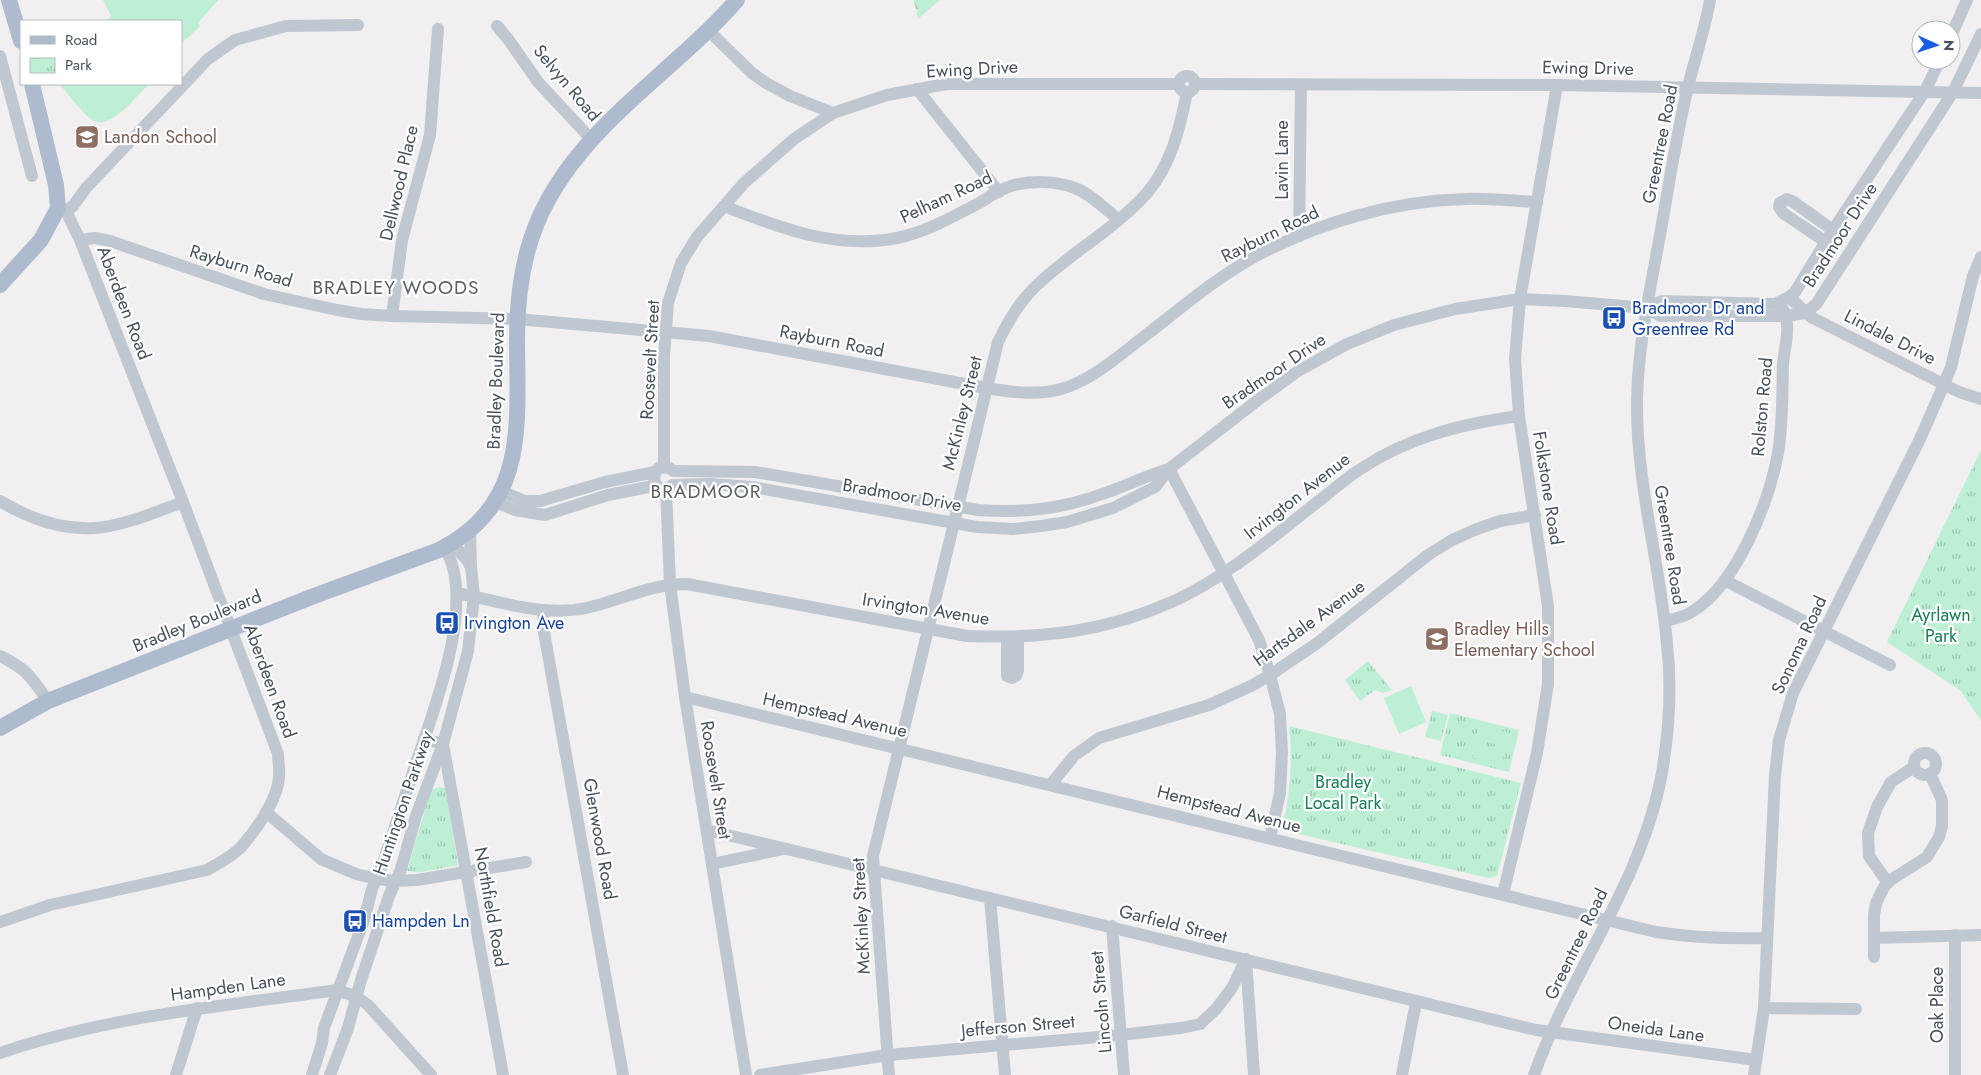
<svg xmlns="http://www.w3.org/2000/svg" width="1981" height="1075" font-family="Jost,sans-serif">
	<style>
		.forest { fill: url(#forest-firs) }
		.park { fill: url(#park-tufts) }
		.pitch { fill: #bdefd5 }
		.lines { fill: none; stroke-linecap: round; stroke-linejoin: round }
		.minor { stroke: #bfc8d1; stroke-width: 12 }
		.major { stroke: #aebbce; stroke-width: 16 }
		.labels { text-anchor: middle; stroke-width: 4.5; stroke-linejoin: round; paint-order: stroke }
		.street-label { font-size: 18px; fill: #47505c; stroke: #fff }
		.education-label { font-size: 18px; fill: #785e54; stroke: #fff; text-anchor: start }
		.transit-label { font-size: 18px; fill: #164399; stroke: #fff; text-anchor: start }
		.park-label { font-size: 18px; fill: #167f54; stroke: #fff }
		.neighbourhood-label { font-size: 19px; letter-spacing: 1px; fill: #5b5e64; stroke: #fff }
	</style>
	<defs>
		<pattern id="forest-firs" width="22" height="20" patternUnits="userSpaceOnUse" patternTransform="scale(1.25)"><rect width="22" height="20" fill="#bdefd5"/><path d="M5 1l3.5 6h-7zM16 11l3.5 6h-7z" fill="#9bc4b0"/></pattern>
		<pattern id="park-tufts" width="24" height="20" patternUnits="userSpaceOnUse" patternTransform="scale(1.25)"><rect width="24" height="20" fill="#bdefd5"/><path d="M3 7l-1-3M5 7V3M7 7l1-3M15 17l-1-3M17 17v-4M19 17l1-3" fill="none" stroke="#9bc4b0"/></pattern>
	</defs>
	<rect width="100%" height="100%" fill="#f1efef"/>
	<polygon class="forest" points="914,0 940,0 918,19"/>
	<g class="park">
		<polygon points="1981,450 1981,721 1961,691 1887,642"/>
		<polygon points="1368,661 1392,690 1383,693 1375,690 1360,701 1345,680"/>
		<polygon points="1432,711 1448,715 1441,741 1425,737"/>
		<polygon points="1450,713 1519,730 1509,772 1440,755"/>
		<path d="M1289,726L1521,783L1497,876L1489,878L1286,831L1283,826C1290,793 1293,760 1289,726Z"/>
		<polygon points="439,787 445,788 458,865 422,872 407,871 431,790"/>
	</g>
	<g class="pitch">
		<polygon points="103,0 218,0 198,23 200,26 181,44 181,21 106,21 111,16"/>
		<path d="M59,84H149C136,96 112,129 94,121C86,118 66,91 59,84Z"/>
		<polygon points="1411,686 1426,722 1399,734 1384,698"/>
		<polygon points="1479,725 1510,733 1506,747 1476,739"/>
		<polygon points="1475,744 1505,751 1502,765 1472,758"/>
	</g>
	<g class="lines">
		<g class="minor">
			<polyline points="497,26 508,39 538,82 592,140"/>
			<polyline points="708,30 752,73 766,83 790,96 833,113 887,95 946,84 1179,84"/>
			<polyline points="1951,36 1967,0"/>
			<polyline points="0,56 32,176"/>
			<circle cx="1187" cy="84" r="8"/>
			<polyline points="1195,84 1557,85 1981,93"/>
			<polyline points="917,89 999,192"/>
			<path d="M724,206C779,228 837,250 897,238C927,232 954,216 981,202C990,196 1001,189 1011,186C1031,180 1056,181 1075,188C1091,194 1105,209 1118,219"/>
			<polyline points="66,211 73,206 86,188 208,59 235,40 286,26 358,25"/>
			<polyline points="1299,236 1301,85"/>
			<path d="M80,240L95,238L110,241L264,294L337,310L361,314L392,316L517,319L709,336L986,388C1010,392 1037,396 1061,389C1092,380 1116,358 1141,339C1179,310 1215,278 1258,255C1321,222 1393,201 1465,199C1488,198 1513,201 1537,202"/>
			<polyline points="1826,242 1783,213 1779,207 1780,203 1787,199 1792,201 1833,230"/>
			<polyline points="1789,297 1811,317 1959,392 1981,399"/>
			<polyline points="1647,308 1660,316 1786,316 1806,313 1817,303 1953,92 1981,34"/>
			<polyline points="392,316 402,240 430,135 438,29"/>
			<polyline points="664,467 664,356 668,303 681,263 697,237 744,183 794,139 833,113"/>
			<polyline points="1169,469 1259,640 1270,675 1280,714 1282,753 1280,793 1270,838"/>
			<path d="M673,471L755,472L978,510C1026,513 1063,509 1108,492C1128,485 1148,475 1169,469"/>
			<polyline points="673,485 711,484 752,487 977,527 1013,529 1041,526 1067,522 1113,508 1155,487 1169,469 1258,400 1298,371 1347,344 1394,325 1455,309 1520,299 1565,301 1647,308 1662,301 1775,304 1789,297 1795,292 1833,230 1925,91 1940,60"/>
			<polyline points="659,488 654,482 655,472 660,467 670,468"/>
			<polyline points="666,489 670,584 685,697 746,1075"/>
			<polyline points="501,491 525,501 540,501 605,482 655,472"/>
			<path d="M0,501C28,518 61,530 95,528C123,526 156,512 183,502"/>
			<polyline points="496,502 515,510 545,515 608,495 648,487 666,489 673,485"/>
			<polyline points="470,530 471,567"/>
			<polyline points="1726,581 1890,665"/>
			<path d="M457,593C498,601 543,617 586,608C623,600 648,584 687,584L967,636C1042,639 1105,632 1174,601C1228,576 1274,536 1320,500C1333,490 1345,479 1359,470C1408,437 1461,424 1519,416"/>
			<polyline points="543,610 544,632 623,1075"/>
			<path d="M1665,621C1674,619 1685,617 1693,611C1737,584 1769,502 1778,453C1783,424 1782,395 1783,365C1784,347 1792,327 1783,309"/>
			<polyline points="1007,638 1007,676 1012,678 1016,676 1018,670 1018,637"/>
			<path d="M0,656C26,668 32,678 48,701"/>
			<path d="M685,697L1656,932C1694,938 1729,939 1767,938"/>
			<polyline points="424,739 443,744 503,1075"/>
			<circle cx="1925" cy="764" r="11"/>
			<polyline points="1051,784 1074,756 1099,738 1209,705 1253,685 1270,675 1316,644 1428,555 1452,540 1477,529 1500,521 1535,515"/>
			<polyline points="266,812 321,859 356,874 377,879 396,881 417,880 526,862"/>
			<polyline points="707,831 715,832 787,849 1536,1030 1756,1060"/>
			<polyline points="712,864 783,849"/>
			<polyline points="1888,883 1869,856 1868,833 1877,807 1891,782 1914,767"/>
			<polyline points="1503,894 1537,753 1548,684 1548,606 1519,416 1515,359 1520,299 1557,85"/>
			<polyline points="990,898 1005,1075"/>
			<path d="M0,922L50,905L207,870C219,863 233,856 242,846C256,830 278,799 279,777C280,770 278,761 278,754L183,502L80,240L66,211L58,208"/>
			<polyline points="1112,926 1124,1075"/>
			<polyline points="1955,935 1955,1075"/>
			<polyline points="1874,938 1981,935"/>
			<polyline points="1874,957 1874,915 1876,903 1884,887 1889,881 1927,857 1939,837 1942,826 1942,800 1930,774"/>
			<polyline points="1246,960 1254,1075"/>
			<polyline points="1764,1008 1856,1009"/>
			<path d="M0,1053C109,1016 224,1006 337,990L357,997L368,1005L431,1075"/>
			<polyline points="176,1075 197,1008"/>
			<path d="M312,1075L322,1043L324,1028L364,920L372,889L382,866C394,830 406,793 418,757C436,705 477,597 444,547"/>
			<polyline points="330,1075 348,1028 361,980 389,896 401,869 416,816 443,744 468,651 474,596 471,567 467,560 452,543"/>
			<polyline points="760,1075 888,1055 1121,1035 1181,1028 1200,1024 1216,1009 1232,988 1246,959"/>
			<path d="M889,1075L873,856L998,342C1008,321 1019,302 1036,286C1070,253 1115,229 1147,193C1171,165 1180,128 1187,92"/>
			<polyline points="1402,1075 1416,1002"/>
			<path d="M1534,1075C1570,973 1640,885 1661,778C1669,734 1672,688 1667,644C1660,562 1636,484 1637,401C1638,345 1650,290 1660,235C1669,186 1676,135 1688,87C1695,58 1705,29 1710,0"/>
			<polyline points="1754,1075 1764,1008 1775,775 1779,740 1793,693 1920,439 1944,384 1951,367 1973,276 1981,257"/>
		</g>
		<g class="major">
			<polyline points="9,0 21,41"/>
			<polyline points="0,285 41,240 58,208 56,185 32,84"/>
			<path d="M0,728L48,701L314,596L439,550C529,505 517,423 517,339C517,309 520,278 528,249C558,139 666,81 737,0"/>
		</g>
	</g>
	<defs>
		<symbol id="school-square" viewBox="-11 -11 22 22"><rect x="-9" y="-9" width="18" height="18" rx="4" fill="#8d6e63" stroke="#fff"/><path d="M0-5L7-2L0 1L-7-2ZM-4 1L0 2.5L4 1V4Q0 6-4 4Z" fill="#fff"/></symbol>
		<symbol id="bus-square" viewBox="-11 -11 22 22"><rect x="-9" y="-9" width="18" height="18" rx="4" fill="#1a4fb4" stroke="#fff"/><path d="M-5-6H5V4H4V6H2V4H-2V6H-4V4H-5ZM-3.5-4V0h7V-4ZM-3.5 1.2v1.5H-2V1.2ZM2 1.2v1.5H3.5V1.2Z" fill="#fff"/></symbol>
	</defs>
	<g fill-rule="evenodd">
		<use href="#school-square" x="73" y="123" width="28" height="28"/>
		<use href="#bus-square" x="1600" y="304" width="28" height="28"/>
		<use href="#bus-square" x="433" y="609" width="28" height="28"/>
		<use href="#school-square" x="1423" y="625" width="28" height="28"/>
		<use href="#bus-square" x="341" y="907" width="28" height="28"/>
	</g>
	<g class="labels">
		<g class="street-label">
			<text transform="translate(1588 68) rotate(1)" y="6">Ewing Drive</text>
			<text transform="translate(972 69) rotate(-3)" y="6">Ewing Drive</text>
			<text transform="translate(567 83) rotate(50)" y="6">Selvyn Road</text>
			<text transform="translate(1660 144) rotate(-79)" y="6">Greentree Road</text>
			<text transform="translate(1282 160) rotate(-90)" y="6">Lavin Lane</text>
			<text transform="translate(399 183) rotate(-77)" y="6">Dellwood Place</text>
			<text transform="translate(946 197) rotate(-25)" y="6">Pelham Road</text>
			<text transform="translate(1270 234) rotate(-26)" y="6">Rayburn Road</text>
			<text transform="translate(1840 235) rotate(-57)" y="6">Bradmoor Drive</text>
			<text transform="translate(241 266) rotate(17)" y="6">Rayburn Road</text>
			<text transform="translate(124 303) rotate(69)" y="6">Aberdeen Road</text>
			<text transform="translate(1890 337) rotate(27)" y="6">Lindale Drive</text>
			<text transform="translate(832 341) rotate(11)" y="6">Rayburn Road</text>
			<text transform="translate(650 360) rotate(-87)" y="6">Roosevelt Street</text>
			<text transform="translate(1274 371) rotate(-34)" y="6">Bradmoor Drive</text>
			<text transform="translate(496 381) rotate(-88)" y="6">Bradley Boulevard</text>
			<text transform="translate(1762 407) rotate(-85)" y="6">Rolston Road</text>
			<text transform="translate(962 413) rotate(-76)" y="6">McKinley Street</text>
			<text transform="translate(1548 488) rotate(81)" y="6">Folkstone Road</text>
			<text transform="translate(902 495) rotate(10)" y="6">Bradmoor Drive</text>
			<text transform="translate(1297 496) rotate(-38)" y="6">Irvington Avenue</text>
			<text transform="translate(1670 545) rotate(81)" y="6">Greentree Road</text>
			<text transform="translate(926 609) rotate(9)" y="6">Irvington Avenue</text>
			<text transform="translate(197 621) rotate(-22)" y="6">Bradley Boulevard</text>
			<text transform="translate(1309 623) rotate(-36)" y="6">Hartsdale Avenue</text>
			<text transform="translate(1799 645) rotate(-65)" y="6">Sonoma Road</text>
			<text transform="translate(270 681) rotate(70)" y="6">Aberdeen Road</text>
			<text transform="translate(835 715) rotate(13)" y="6">Hempstead Avenue</text>
			<text transform="translate(716 780) rotate(81)" y="6">Roosevelt Street</text>
			<text transform="translate(403 803) rotate(-71)" y="6">Huntington Parkway</text>
			<text transform="translate(1229 809) rotate(14)" y="6">Hempstead Avenue</text>
			<text transform="translate(600 839) rotate(80)" y="6">Glenwood Road</text>
			<text transform="translate(491 907) rotate(80)" y="6">Northfield Road</text>
			<text transform="translate(861 916) rotate(-93)" y="6">McKinley Street</text>
			<text transform="translate(1173 924) rotate(14)" y="6">Garfield Street</text>
			<text transform="translate(1576 944) rotate(-64)" y="6">Greentree Road</text>
			<text transform="translate(228 987) rotate(-8)" y="6">Hampden Lane</text>
			<text transform="translate(1101 1002) rotate(-95)" y="6">Lincoln Street</text>
			<text transform="translate(1937 1005) rotate(-90)" y="6">Oak Place</text>
			<text transform="translate(1018 1026) rotate(-5)" y="6">Jefferson Street</text>
			<text transform="translate(1656 1029) rotate(8)" y="6">Oneida Lane</text>
		</g>
		<g class="education-label">
			<text x="104" y="143">Landon School</text>
			<text x="1454" y="635">Bradley Hills<tspan x="1454" dy="21">Elementary School</tspan></text>
		</g>
		<g class="transit-label">
			<text x="1632" y="314">Bradmoor Dr and<tspan x="1632" dy="21">Greentree Rd</tspan></text>
			<text x="464" y="629">Irvington Ave</text>
			<text x="372" y="927">Hampden Ln</text>
		</g>
		<g class="park-label">
			<text x="1941" y="621">Ayrlawn<tspan x="1941" dy="21">Park</tspan></text>
			<text x="1343" y="788">Bradley<tspan x="1343" dy="21">Local Park</tspan></text>
		</g>
		<g class="neighbourhood-label">
			<text x="396" y="294">BRADLEY WOODS</text>
			<text x="706" y="498">BRADMOOR</text>
		</g>
	</g>
	<rect x="20" y="20" width="162" height="65" fill="#ffffff" stroke="#b5b9be"/>
	<rect x="30" y="36" width="25" height="8" fill="#aebbce" stroke="#b5b9be"/>
	<text x="65" y="45" font-size="15" fill="#47505c">Road</text>
	<rect x="30" y="58" width="25" height="15" fill="url(#park-tufts)" stroke="#b5b9be"/>
	<text x="65" y="70" font-size="15" fill="#47505c">Park</text>
	<g transform="translate(1936 45) rotate(93)"><circle r="24" fill="#ffffff" stroke="#b5b9be"/>
	<path d="M0-4L9 19L0 12L-9 19Z" fill="#185ee2"/>
	<text y="-8" font-size="14" font-weight="bold" text-anchor="middle" fill="#47505c">N</text>
	</g>
</svg>
